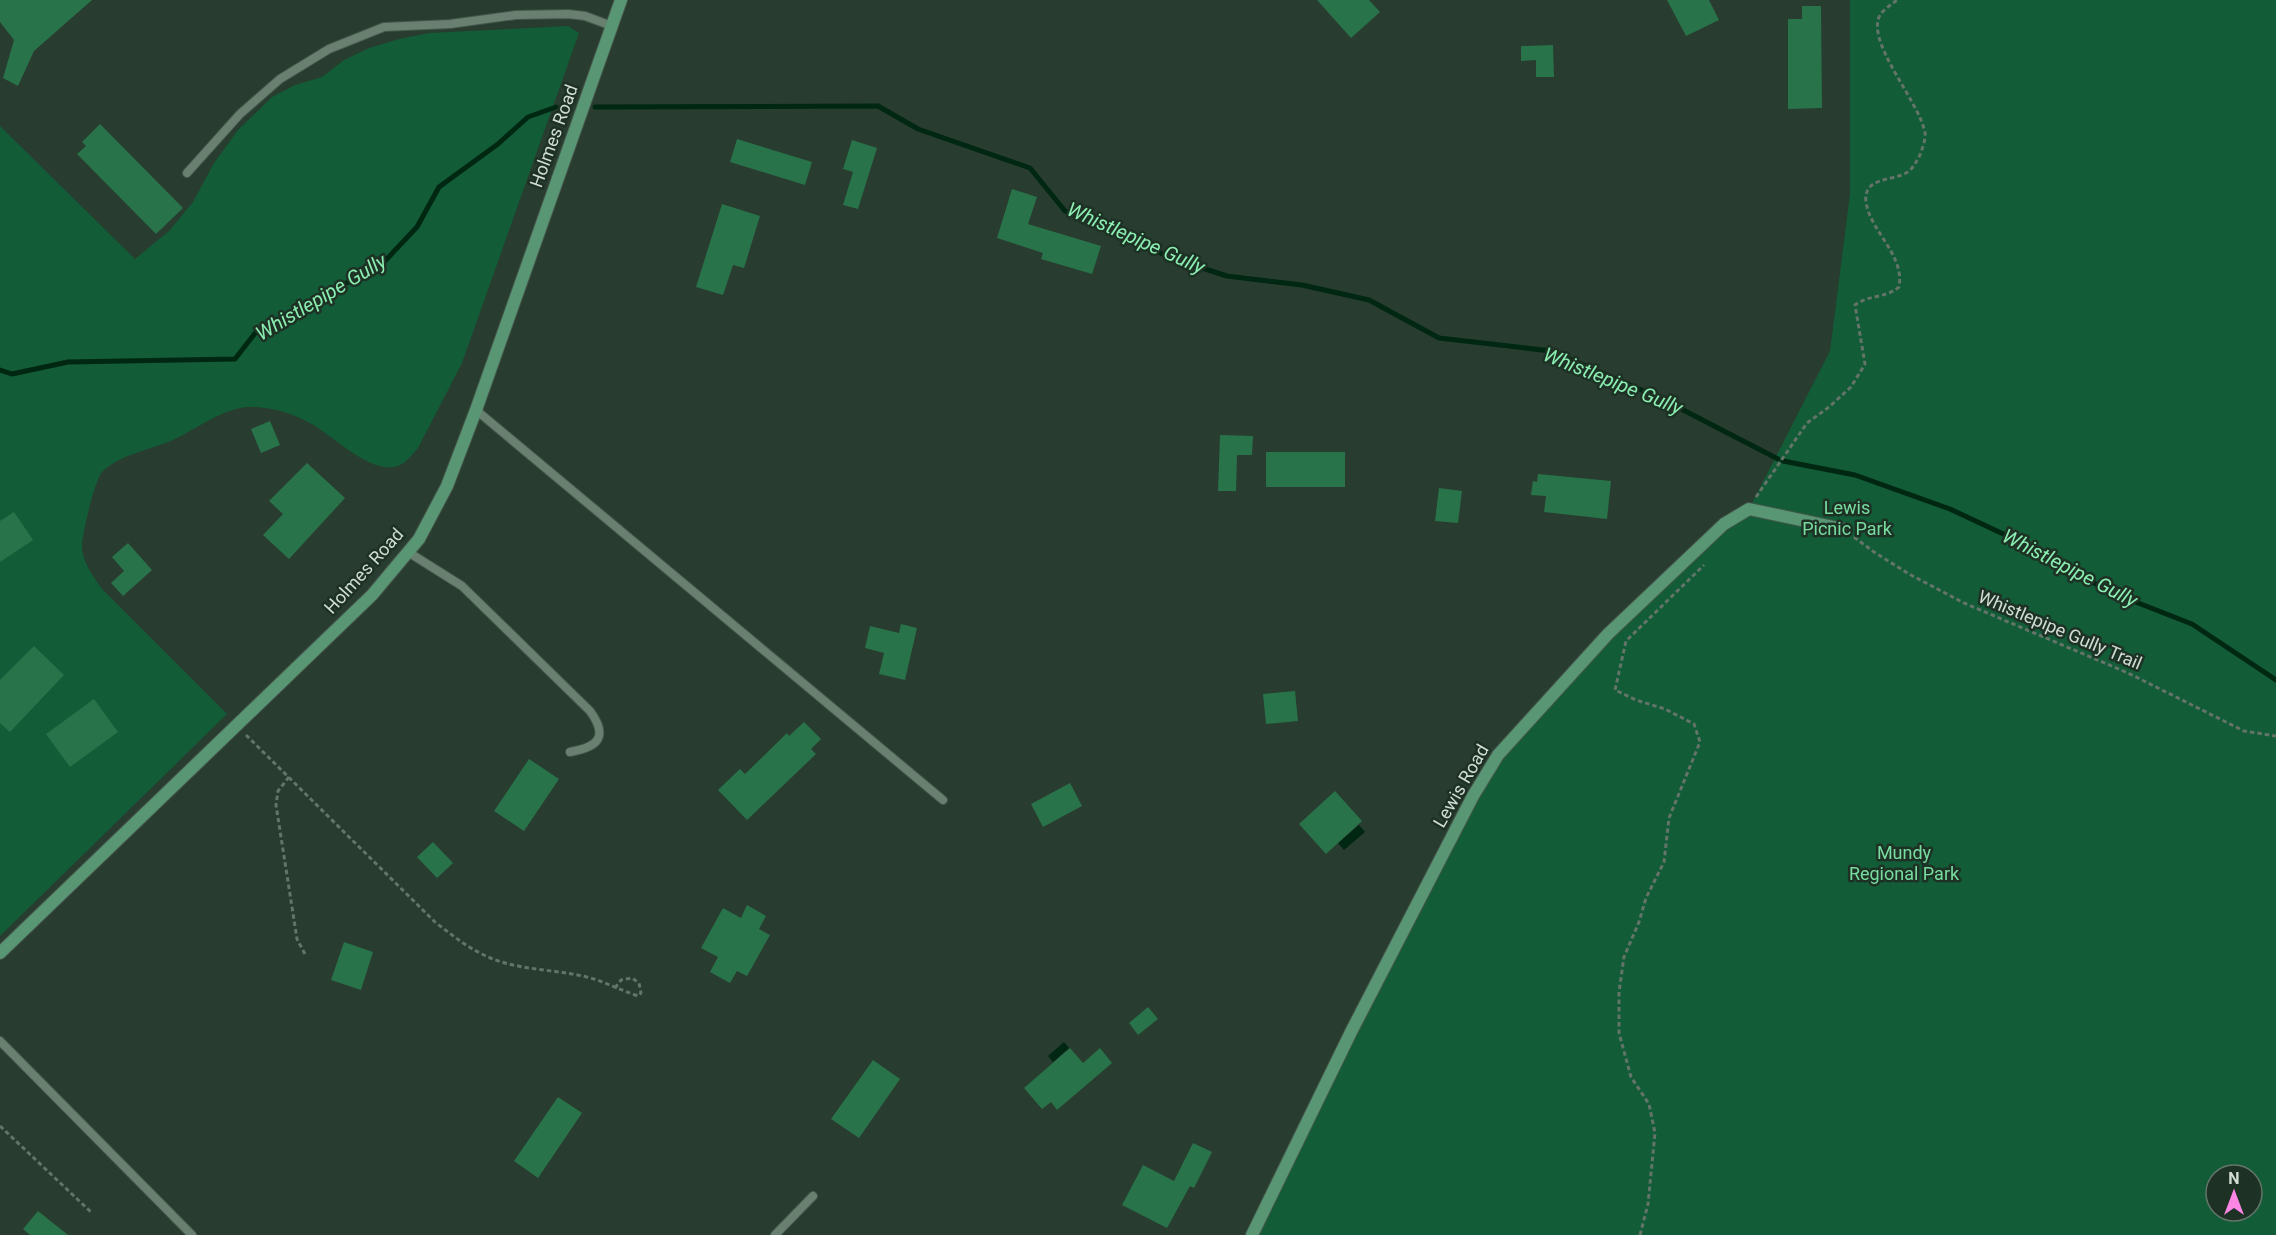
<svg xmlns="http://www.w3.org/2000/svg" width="2276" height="1235" font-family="Roboto,sans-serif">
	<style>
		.green { fill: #125c37; fill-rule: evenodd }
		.water { fill: #002712 }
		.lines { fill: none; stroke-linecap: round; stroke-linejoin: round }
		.stream { stroke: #002712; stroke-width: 5 }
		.building { fill: #29734a }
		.lane-casing { stroke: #45574c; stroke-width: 10 }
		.secondary-casing { stroke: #45574c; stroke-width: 14 }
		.path { stroke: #637469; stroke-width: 3; stroke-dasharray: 4.5 3; stroke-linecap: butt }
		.lane { stroke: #697f70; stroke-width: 8 }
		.secondary { stroke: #589674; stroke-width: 12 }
		.labels { text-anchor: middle; stroke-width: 5; stroke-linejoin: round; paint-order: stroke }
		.street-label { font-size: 18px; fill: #d0dcd4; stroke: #1e3125 }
		.park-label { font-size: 18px; fill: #78dca0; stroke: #1e3125 }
		.water-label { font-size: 20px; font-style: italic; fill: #8befb2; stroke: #1e3125 }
	</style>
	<rect width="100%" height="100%" fill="#283c2f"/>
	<g class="green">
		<path d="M1850,0H2276V1235H1252L1498,755L1608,633L1749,509L1830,351L1850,194ZM2216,1175H2252V1211H2216Z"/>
		<path d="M568,26L579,33L462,363L418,448C411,456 404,466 393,467C367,471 332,435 310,423C292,413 269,406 248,407C221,409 197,429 173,440C150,450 121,454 102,472C95,480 82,534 82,546C82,562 93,575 101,588L227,714L0,936V126L135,259L169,231L193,202L214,163L238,130L272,97L295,85L322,77L344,60L369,48L399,39L429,33Z"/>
	</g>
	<g class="water">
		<polygon points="1359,825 1365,832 1344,850 1338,843"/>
		<polygon points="1064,1042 1069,1048 1053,1062 1048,1056"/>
	</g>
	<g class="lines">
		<g class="stream">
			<polyline points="595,107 878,106 918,129 1030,168 1065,211 1174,259 1227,276 1302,285 1369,300 1439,338 1551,351 1660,398 1778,459"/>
			<polyline points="0,370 12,374 68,362 235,359 256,332 383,263 417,227 439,187 498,144 528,117 556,107"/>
			<polyline points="1783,461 1855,475 1950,509 2031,547 2110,592 2192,624 2276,680"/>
		</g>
	</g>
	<g class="building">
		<polygon points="0,0 92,0 34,51 18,86 3,78 14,40 0,22"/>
		<polygon points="1317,0 1369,0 1380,12 1351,38"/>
		<polygon points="1667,0 1709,0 1719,20 1686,36"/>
		<polygon points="1802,6 1821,6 1822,108 1788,109 1788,19 1802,19"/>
		<polygon points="1553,45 1554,77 1536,77 1536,60 1521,61 1521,46"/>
		<polygon points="100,124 183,208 156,234 77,154 86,146 82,142"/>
		<polygon points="737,139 812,162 805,185 730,162"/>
		<polygon points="852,140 877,148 858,209 843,205 853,172 843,169"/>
		<polygon points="1012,189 1037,197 1028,224 1101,246 1092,274 1041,259 1043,253 997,238"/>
		<polygon points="722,204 760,216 744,268 733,265 723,295 696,287"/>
		<polygon points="270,421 280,445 261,453 251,429"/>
		<polygon points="1220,435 1253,436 1252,455 1237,455 1236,491 1218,491"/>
		<rect x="1266" y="452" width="79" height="35"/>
		<polygon points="307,463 345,498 289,559 263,535 283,514 269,501"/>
		<polygon points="1538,474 1611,481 1607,519 1544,512 1546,496 1531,495 1533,481 1537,482"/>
		<polygon points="1439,488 1462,491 1458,523 1435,521"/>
		<polygon points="14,512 33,540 0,562 0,521"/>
		<polygon points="128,543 152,570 123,596 111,583 124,571 112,557"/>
		<polygon points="901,624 917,628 905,680 879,674 884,653 865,648 870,626 899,633"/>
		<polygon points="34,646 64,675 10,732 0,723 0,680"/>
		<polygon points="1295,691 1298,721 1266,724 1263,694"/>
		<polygon points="94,699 118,732 70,767 46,734"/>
		<polygon points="804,722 821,739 811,749 816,754 747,820 718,790 740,769 745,774 787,733 789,736"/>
		<polygon points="529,759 559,779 524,831 494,811"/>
		<polygon points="1070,783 1082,806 1043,827 1031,804"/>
		<polygon points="1335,791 1362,821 1326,854 1299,824"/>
		<polygon points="433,842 453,863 437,878 417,857"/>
		<polygon points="747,905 766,916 759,929 770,935 747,976 737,971 730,983 710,972 718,957 701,948 723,908 741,918"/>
		<polygon points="344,942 373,952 361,990 331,980"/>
		<polygon points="1148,1007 1158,1019 1138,1035 1129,1023"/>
		<polygon points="1070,1048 1083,1063 1100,1048 1112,1063 1057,1110 1051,1102 1042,1109 1024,1088"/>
		<polygon points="873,1060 900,1079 859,1138 831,1119"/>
		<polygon points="558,1097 582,1113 538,1178 514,1161"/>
		<polygon points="1193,1143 1212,1152 1194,1188 1190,1186 1167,1228 1122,1205 1143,1165 1174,1181"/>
		<polygon points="38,1211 68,1235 30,1235 23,1229"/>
	</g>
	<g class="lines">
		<defs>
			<g id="lane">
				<polyline points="187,173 240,114 280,79 329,49 384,27 450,24 516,15 568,14 585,16 612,26"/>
				<polyline points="476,410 943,800"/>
				<path d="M408,552L462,586L590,711C609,737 598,747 570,752"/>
				<polyline points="0,1041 192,1235"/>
				<polyline points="775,1235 813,1196"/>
			</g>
			<g id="secondary">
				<polyline points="0,953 372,595 419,539 447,486 476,410 621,0"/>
				<polyline points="1252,1235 1351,1032 1473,796 1498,755 1608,634 1724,524 1749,509 1843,529"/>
			</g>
		</defs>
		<use href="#lane" class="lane-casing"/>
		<use href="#secondary" class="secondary-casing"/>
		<g class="path">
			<path d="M1756,497L1807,423L1829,407L1851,387L1865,364L1855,305C1868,295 1886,298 1899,287C1905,255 1870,231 1866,202C1863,177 1892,181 1906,173C1913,169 1916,162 1920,155C1922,149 1926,139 1925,133C1920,102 1865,42 1880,15C1883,10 1892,4 1897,0"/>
			<polyline points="1854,537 1874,552 1909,574 1964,603 2128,673 2244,731 2276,736"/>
			<path d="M246,735L436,923C451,934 465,946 482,954C516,972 558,968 594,979C609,984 623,991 638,996L641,993L639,983L632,978L621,980L615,988"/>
			<polyline points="289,777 278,791 276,805 297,939 306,956"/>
			<polyline points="0,1126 92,1213"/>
			<polyline points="1640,1235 1648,1204 1655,1133 1649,1104 1631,1077 1619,1033 1619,992 1624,957 1639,922 1646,898 1664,862 1669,818 1700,742 1694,724 1665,709 1636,700 1615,690 1626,641 1704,565"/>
		</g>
		<use href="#lane" class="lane"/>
		<use href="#secondary" class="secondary"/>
	</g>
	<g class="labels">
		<g class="street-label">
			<text transform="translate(554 136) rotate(-70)" y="6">Holmes Road</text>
			<text transform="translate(364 571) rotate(-48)" y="6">Holmes Road</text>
			<text transform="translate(2060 630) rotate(23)" y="6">Whistlepipe Gully Trail</text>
			<text transform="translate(1461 786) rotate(-60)" y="6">Lewis Road</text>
		</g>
		<g class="park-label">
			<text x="1847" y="514">Lewis<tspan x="1847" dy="21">Picnic Park</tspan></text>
			<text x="1904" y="859">Mundy<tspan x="1904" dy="21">Regional Park</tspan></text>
		</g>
		<g class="water-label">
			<text transform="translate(1136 238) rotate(24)" y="7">Whistlepipe Gully</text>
			<text transform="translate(321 297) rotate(-31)" y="7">Whistlepipe Gully</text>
			<text transform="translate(1613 381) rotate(22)" y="7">Whistlepipe Gully</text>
			<text transform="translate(2070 568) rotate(27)" y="7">Whistlepipe Gully</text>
		</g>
	</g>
	<g transform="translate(2234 1193)"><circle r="28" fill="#1e3125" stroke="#65756b" stroke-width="1.5"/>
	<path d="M0-4.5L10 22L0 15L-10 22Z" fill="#fc86e3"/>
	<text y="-9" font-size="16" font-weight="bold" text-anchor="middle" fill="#d0dcd4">N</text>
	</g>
</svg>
